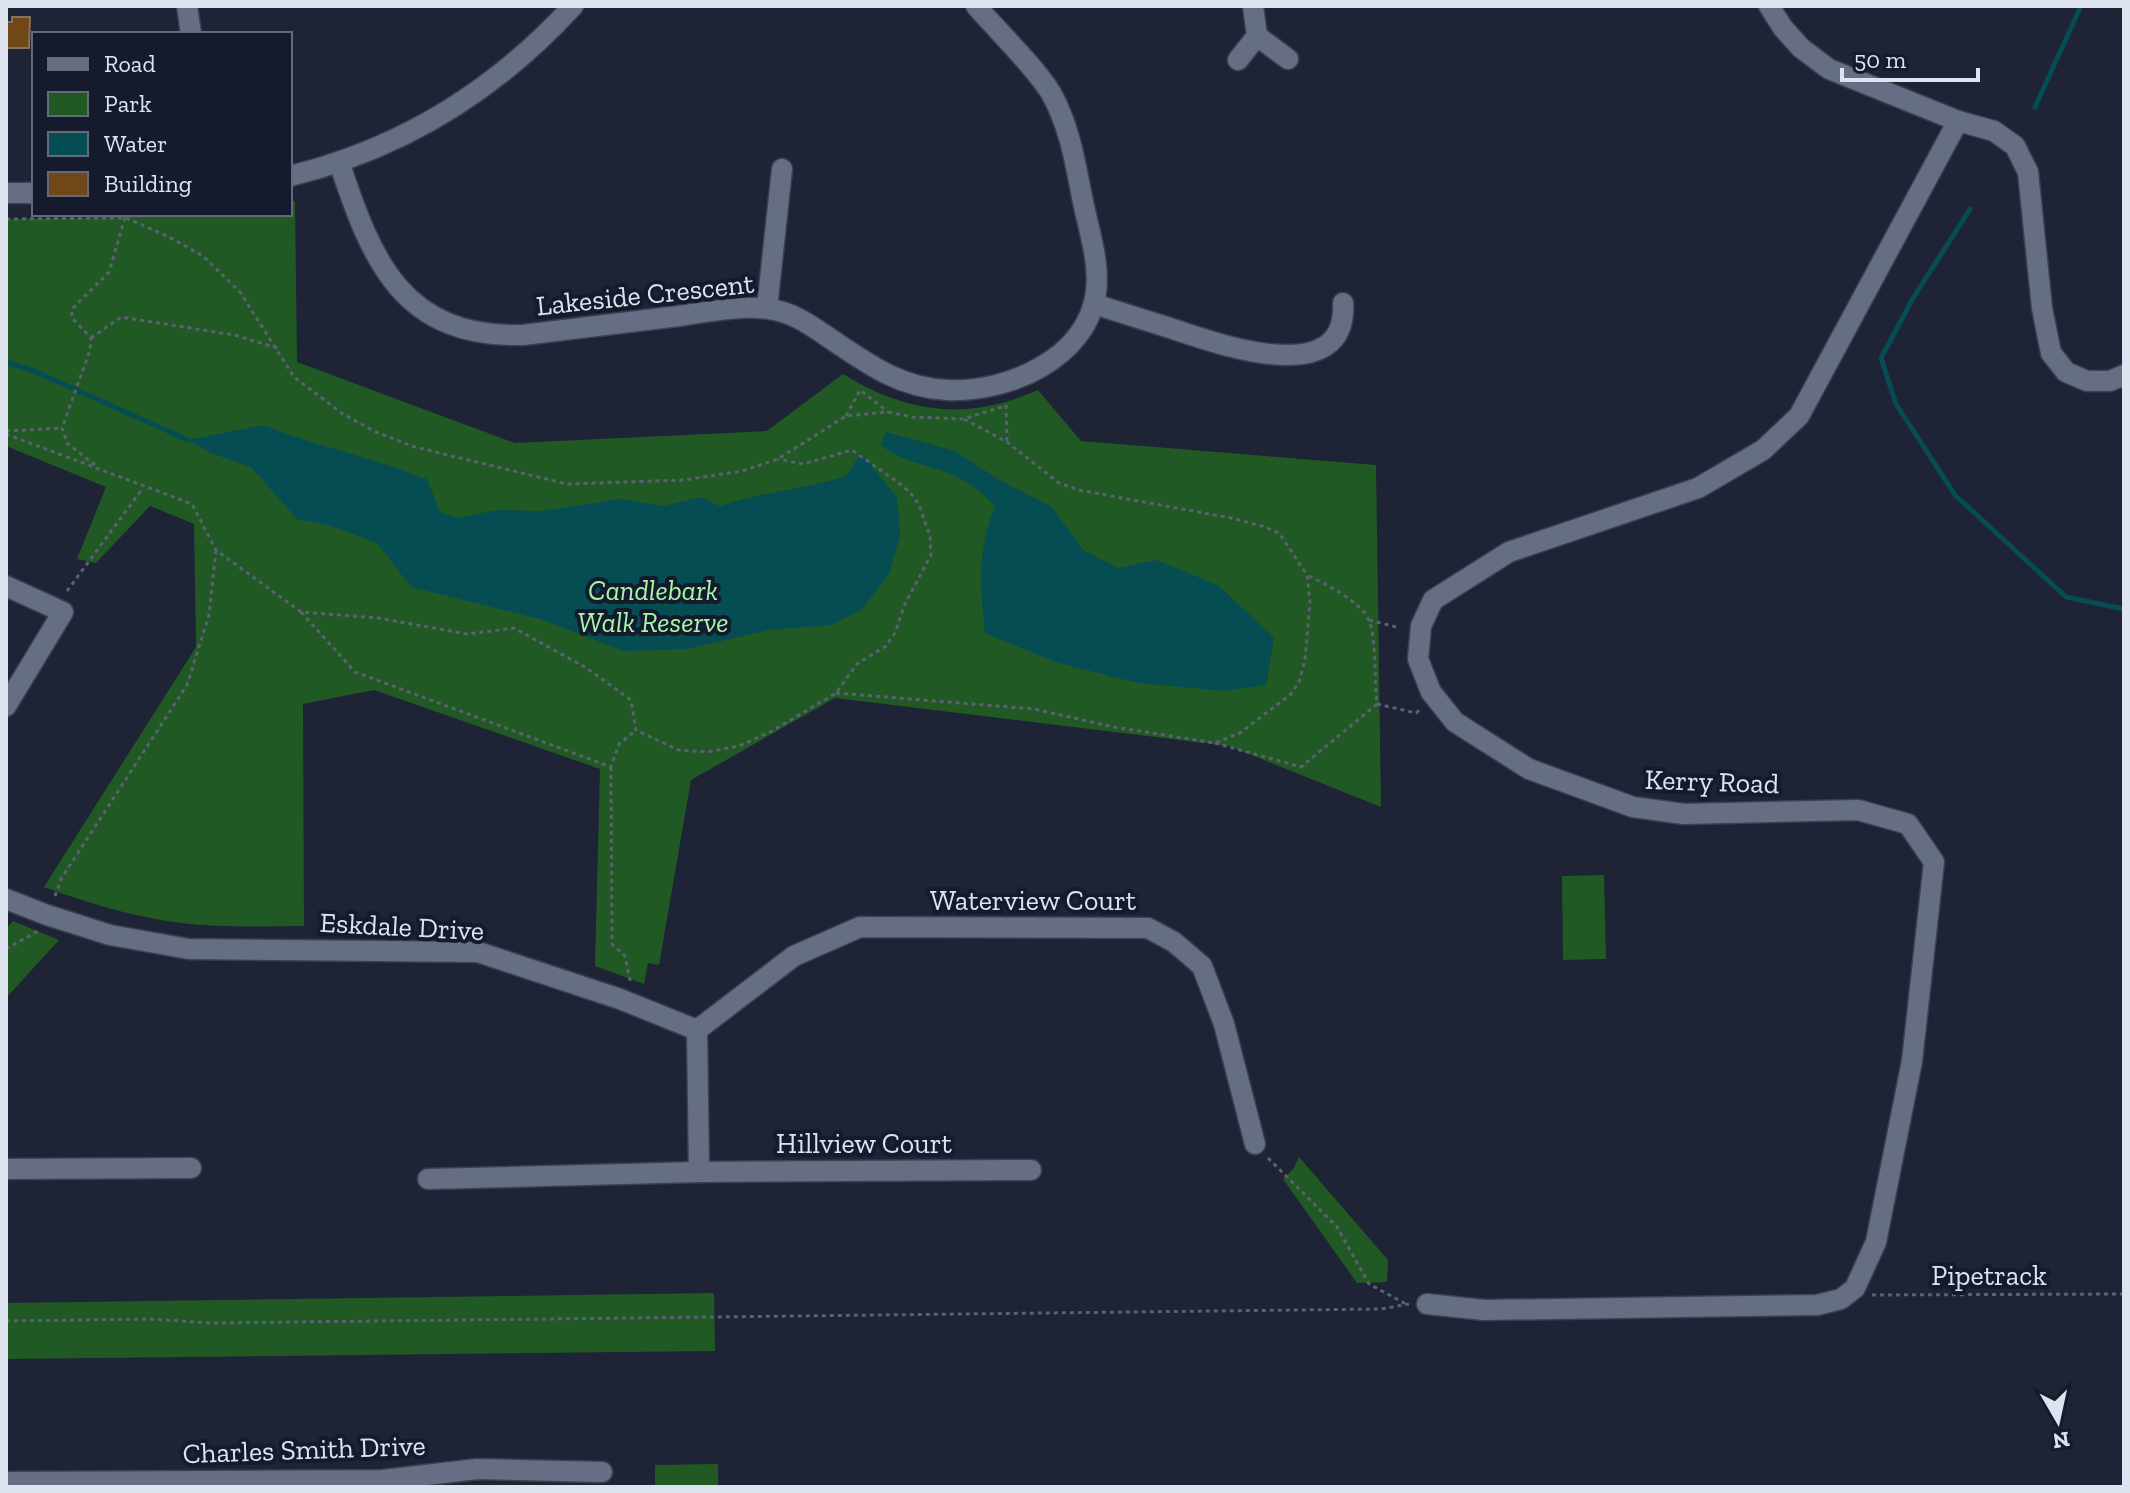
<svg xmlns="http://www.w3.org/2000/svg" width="2130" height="1493" font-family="'Zilla Slab',serif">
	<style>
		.green { fill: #215925 }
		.water { fill: #064c53 }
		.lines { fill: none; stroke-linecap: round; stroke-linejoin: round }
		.stream { stroke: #064c53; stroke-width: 5 }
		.building { fill: #704716; stroke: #84715e; stroke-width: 2 }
		.street-casing { stroke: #3b4050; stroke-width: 23 }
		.path { stroke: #5b6072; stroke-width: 3; stroke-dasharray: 4 4; stroke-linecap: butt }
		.street { stroke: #666e84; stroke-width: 20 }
		.labels { text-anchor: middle; stroke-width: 8; stroke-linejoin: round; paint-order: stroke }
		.street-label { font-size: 28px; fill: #dee3f0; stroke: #151a2c }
		.park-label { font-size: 28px; font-style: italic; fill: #a6f8a8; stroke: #151a2c }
	</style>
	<rect width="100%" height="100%" fill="#1e2336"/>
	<g class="green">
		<path d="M295,201L297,362L515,443L767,431L843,374C908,414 968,421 1038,390L1081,441L1376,465L1381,807L1229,746L835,698L691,780L659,965L648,963L644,984L595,966L600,769L374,690L303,704L304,926C263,926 222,928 181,923C133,917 88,903 44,887L196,647L194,524L150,506L96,563L77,559L106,487L6,446V219L290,214V202Z"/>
		<polygon points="1604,875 1606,959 1563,960 1562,876"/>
		<polygon points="13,921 59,940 6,998 6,929"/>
		<polygon points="1299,1157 1388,1260 1387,1282 1357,1283 1283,1179 1294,1168"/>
		<polygon points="714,1293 715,1351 6,1359 6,1303"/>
		<polygon points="718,1464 718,1487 655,1487 655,1465"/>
	</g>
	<g class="water">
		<path d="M263,425C305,442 348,452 391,466C404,470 414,476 427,479L440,512L458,518L497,510L542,511L620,499L664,506L700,497L720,506C761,492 805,489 846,476L861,453L897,497L900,535L889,574L861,610L832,625L769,630L687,649L624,651L540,619L411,587L377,543L331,526L297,519L251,467L211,453L188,440Z"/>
		<path d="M886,432L955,451L1001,481L1052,507L1083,550L1118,568L1156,560L1218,585L1274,638L1266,685L1224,691L1138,683L1055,662L985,633C980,585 977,552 995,506C980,490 964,479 943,471C919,462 902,462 881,445Z"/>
	</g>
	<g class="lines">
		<g class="stream">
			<polyline points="2035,107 2081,6"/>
			<polyline points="1970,209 1912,300 1881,358 1896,404 1955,495 2066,597 2124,609"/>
			<polyline points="6,362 34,371 188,440"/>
		</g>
	</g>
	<polygon class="building" points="12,17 30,17 29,48 6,48 6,22 12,22"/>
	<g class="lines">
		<defs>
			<g id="street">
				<polyline points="187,6 191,34"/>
				<polyline points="1253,6 1257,36"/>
				<polyline points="1769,6 1783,28 1801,48 1829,69 1958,121 1994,131 2015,146 2028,172 2042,308 2051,353 2066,372 2087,381 2110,381 2124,375"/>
				<polyline points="1238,60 1257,36 1288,59"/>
				<path d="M339,162C372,261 402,338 523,335C575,329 627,322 679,316C708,312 740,305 769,309C792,312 809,324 828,337C866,363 900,388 947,390C1007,393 1087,359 1096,292C1100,261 1088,228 1082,197C1075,161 1069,125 1051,93C1035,67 998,31 976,6"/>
				<path d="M290,176C401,149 496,90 573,6"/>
				<polyline points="6,193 34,193"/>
				<path d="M1094,304C1119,312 1145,320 1170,328C1215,343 1348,392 1343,303"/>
				<polyline points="767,308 782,169"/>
				<polyline points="6,586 63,612 6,706"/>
				<polyline points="6,899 47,915 110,935 189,949 478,952 620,999 697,1030 699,1172"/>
				<polyline points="697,1030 794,956 860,927 1148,928 1174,942 1202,966 1224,1024 1255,1144"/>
				<polyline points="6,1169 191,1168"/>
				<polyline points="428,1179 699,1172 1031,1170"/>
				<polyline points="1427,1304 1484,1310 1817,1305 1841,1299 1855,1288 1876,1242 1912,1061 1934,862 1908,824 1858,810 1684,814 1633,807 1529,769 1455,722 1431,692 1418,659 1421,626 1433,600 1509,552 1698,488 1763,450 1799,416 1958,121"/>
				<polyline points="6,1482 383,1480 477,1469 602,1472"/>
			</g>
		</defs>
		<use href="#street" class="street-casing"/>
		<g class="path">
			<polyline points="6,219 126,218 169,237 203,256 240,292 294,377 343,414 376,432 415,447 567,484 684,480 742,471 778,459 846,416 888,412 912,417 963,419 1005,406"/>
			<polyline points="91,338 121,317 234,335 277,348"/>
			<polyline points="1006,405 1007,442"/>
			<polyline points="846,416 860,390 888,412"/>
			<polyline points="6,431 62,428"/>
			<polyline points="6,434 192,504 216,550 301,612 378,618 467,634 514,628 585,667 631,700 636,730 678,750 707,752 739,746 772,731 836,693 857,664 886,646 895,633 905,604 931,555 930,536 919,505 914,497 903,486 852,450 803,464 778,459"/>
			<polyline points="95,465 67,443 62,428 90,350 91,338 72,318 72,309 109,272 126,214"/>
			<polyline points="67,591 143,488"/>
			<polyline points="301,612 355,672 611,767 619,744 636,730"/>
			<polyline points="1369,620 1400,628"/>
			<polyline points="836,693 1034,709 1114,727 1215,743 1240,733 1291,694 1299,682 1305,660 1310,602 1307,575 1279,533 1262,526 1231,518 1079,490 1059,483 1007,442 964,419"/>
			<polyline points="1377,704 1416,713 1422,708"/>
			<path d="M1215,743L1301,767L1377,704C1374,681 1377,641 1369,621C1363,603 1326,584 1309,576"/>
			<polyline points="611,767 612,944 625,956 630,980 628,984"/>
			<polyline points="55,896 61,879 187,685 209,615 216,550"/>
			<polyline points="6,949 38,931"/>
			<polyline points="1268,1158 1337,1227 1369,1284 1406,1304"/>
			<polyline points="1872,1295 2124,1294"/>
			<polyline points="6,1321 150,1319 210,1323 1381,1309 1409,1304"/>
		</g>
		<use href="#street" class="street"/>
	</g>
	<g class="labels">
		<g class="street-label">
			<text transform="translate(645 294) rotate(-6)" y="10">Lakeside Crescent</text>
			<text transform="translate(1712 781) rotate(2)" y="10">Kerry Road</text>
			<text x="1033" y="910">Waterview Court</text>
			<text transform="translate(402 926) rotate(3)" y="10">Eskdale Drive</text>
			<text x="864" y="1153">Hillview Court</text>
			<text x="1989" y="1285">Pipetrack</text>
			<text transform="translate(304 1449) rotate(-2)" y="10">Charles Smith Drive</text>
		</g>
		<g class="park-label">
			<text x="653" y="600">Candlebark<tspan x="653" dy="32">Walk Reserve</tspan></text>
		</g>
	</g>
	<rect width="2130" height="1493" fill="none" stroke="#dee3f0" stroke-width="16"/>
	<rect x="32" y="32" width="260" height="184" fill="#151a2c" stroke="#656a7a" stroke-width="2"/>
	<rect x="48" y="58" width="40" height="12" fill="#666e84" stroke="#656a7a" stroke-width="2"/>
	<text x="104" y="72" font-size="24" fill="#dee3f0">Road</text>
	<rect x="48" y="92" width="40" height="24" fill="#215925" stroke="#656a7a" stroke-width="2"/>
	<text x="104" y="112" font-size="24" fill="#dee3f0">Park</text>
	<rect x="48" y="132" width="40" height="24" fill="#064c53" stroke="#656a7a" stroke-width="2"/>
	<text x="104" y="152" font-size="24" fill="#dee3f0">Water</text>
	<rect x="48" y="172" width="40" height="24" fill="#704716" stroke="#656a7a" stroke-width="2"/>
	<text x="104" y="192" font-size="24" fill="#dee3f0">Building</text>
	<g transform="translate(2058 1421) rotate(171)" stroke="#151a2c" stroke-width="6" paint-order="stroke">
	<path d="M0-6L14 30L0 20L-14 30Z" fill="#dee3f0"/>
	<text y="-12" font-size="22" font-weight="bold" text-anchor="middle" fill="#dee3f0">N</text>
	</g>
	<path d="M1842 68v12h136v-12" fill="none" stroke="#dee3f0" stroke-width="4"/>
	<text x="1854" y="68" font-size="24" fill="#dee3f0" stroke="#151a2c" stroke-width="6" paint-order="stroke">50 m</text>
</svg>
